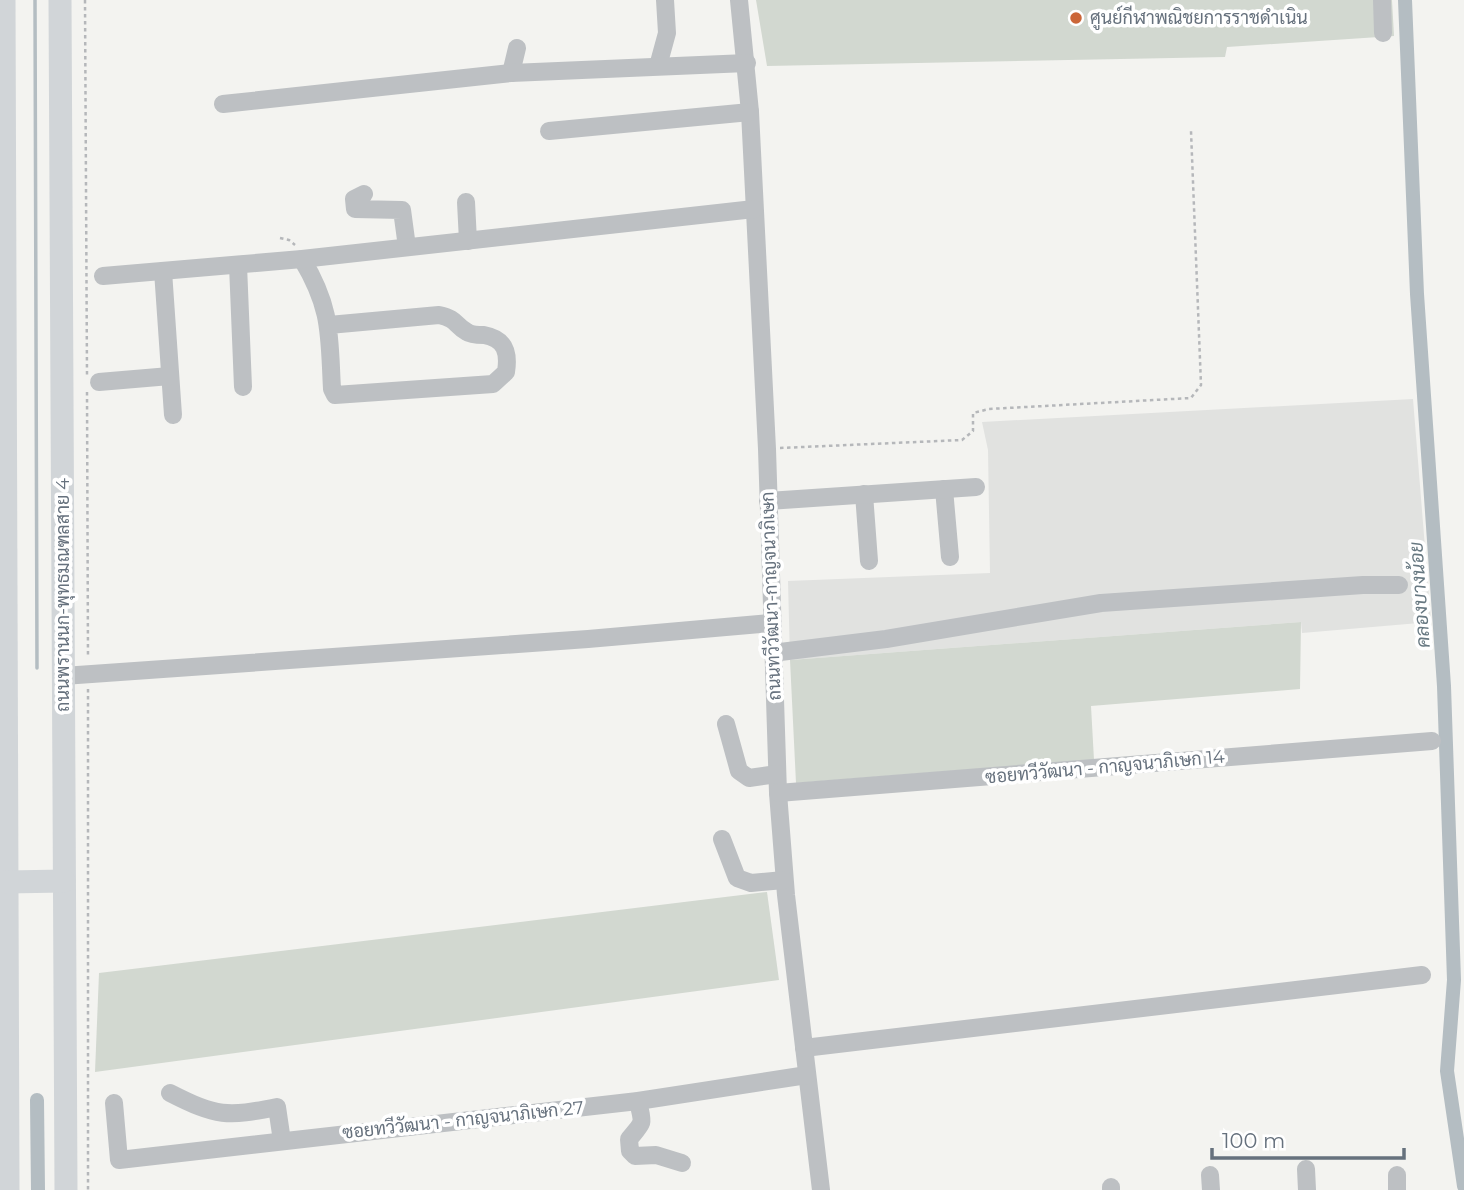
<svg xmlns="http://www.w3.org/2000/svg" width="1464" height="1190" font-family="Montserrat,Sarabun,sans-serif">
	<style>
		.built { fill: #e1e2e0 }
		.green { fill: #d2d8d0 }
		.lines { fill: none; stroke-linecap: round; stroke-linejoin: round }
		.stream { stroke: #b4bdc2; stroke-width: 3.5 }
		.canal { stroke: #b4bdc2; stroke-width: 14 }
		.path { stroke: #b5b7ba; stroke-width: 2.5; stroke-dasharray: 3.5 3.5; stroke-linecap: butt }
		.minor { stroke: #bdc0c3; stroke-width: 18 }
		.major { stroke: #d1d5d8; stroke-width: 23 }
		.poi-dot { fill: #cb6638; stroke: #fff; stroke-width: 2.5 }
		.labels { text-anchor: middle; stroke-width: 7; stroke-linejoin: round; paint-order: stroke }
		.poi-label { font-size: 18px; fill: #66717d; stroke: #fff; text-anchor: start }
		.street-label { font-size: 18px; fill: #66717d; stroke: #fff }
		.water-label { font-size: 19px; font-style: italic; fill: #677881; stroke: #fff }
	</style>
	<rect width="100%" height="100%" fill="#f3f3f0"/>
	<polygon class="built" points="1413,399 1431,622 1302,633 1301,622 790,660 788,581 990,573 988,450 982,422"/>
	<g class="green">
		<polygon points="756,0 1392,0 1394,36 1227,47 1225,57 767,66"/>
		<polygon points="1301,622 1300,689 1091,706 1094,760 796,783 790,660"/>
		<polygon points="767,892 779,980 95,1072 99,973"/>
	</g>
	<g class="lines">
		<polyline class="stream" points="35,0 37,668"/>
		<g class="canal">
			<polyline points="1405,0 1417,294 1444,686 1454,980 1447,1071 1464,1186"/>
			<polyline points="37,1100 38,1190"/>
		</g>
		<g class="path">
			<polyline points="85,0 87,375"/>
			<polyline points="280,238 289,240 295,245"/>
			<polyline points="87,392 88,658"/>
			<polyline points="780,448 962,440 973,431 973,413 989,409 1191,398 1201,385 1191,131"/>
			<polyline points="88,689 88,1190"/>
		</g>
		<g class="minor">
			<polyline points="739,0 750,112 767,449 778,793 786,895 821,1190"/>
			<polyline points="1382,0 1383,33"/>
			<polyline points="658,66 667,33 665,0"/>
			<polyline points="511,73 517,48"/>
			<polyline points="223,104 511,73 747,63"/>
			<polyline points="549,131 750,112"/>
			<polyline points="364,194 354,199 355,209 402,210 407,247"/>
			<polyline points="466,202 468,241"/>
			<path d="M302,259C332,309 329,334 332,389L335,395L493,384L506,372C509,353 506,339 484,335C479,335 471,335 467,332C454,325 458,319 439,315L329,325"/>
			<polyline points="238,265 243,387"/>
			<polyline points="163,271 173,415"/>
			<polyline points="103,276 302,259 754,209"/>
			<polyline points="99,382 170,376"/>
			<polyline points="944,489 950,557"/>
			<polyline points="864,494 869,561"/>
			<polyline points="768,501 976,487"/>
			<polyline points="772,653 886,639 1101,603 1363,585 1399,585"/>
			<polyline points="63,676 588,639 771,623"/>
			<polyline points="726,724 739,771 749,778 777,774"/>
			<polyline points="778,793 1432,741"/>
			<polyline points="722,839 737,878 751,883 784,880"/>
			<polyline points="804,1048 1422,975"/>
			<path d="M170,1093C217,1117 227,1117 277,1107L282,1141"/>
			<path d="M638,1101C643,1125 645,1120 629,1139L630,1151L635,1156L656,1155L682,1163"/>
			<polyline points="114,1103 119,1160 638,1101 807,1075"/>
			<polyline points="1306,1169 1307,1190"/>
			<polyline points="1210,1175 1211,1190"/>
			<polyline points="1397,1175 1397,1190"/>
			<polyline points="1111,1187 1111,1190"/>
		</g>
		<g class="major">
			<polyline points="4,0 8,1190"/>
			<polyline points="60,0 66,1190"/>
			<polyline points="7,882 64,881"/>
		</g>
	</g>
	<circle class="poi-dot" cx="1076" cy="18" r="7"/>
	<g class="labels">
		<g class="poi-label">
			<text x="1090" y="24">ศูนย์กีฬาพณิชยการราชดำเนิน</text>
		</g>
		<g class="street-label">
			<text transform="translate(63 595) rotate(-90)" y="6">ถนนพรานนก-พุทธมณฑลสาย 4</text>
			<text transform="translate(771 596) rotate(-92)" y="6">ถนนทวีวัฒนา-กาญจนาภิเษก</text>
			<text transform="translate(1105 767) rotate(-5)" y="6">ซอยทวีวัฒนา - กาญจนาภิเษก 14</text>
			<text transform="translate(463 1120) rotate(-6)" y="6">ซอยทวีวัฒนา - กาญจนาภิเษก 27</text>
		</g>
		<g class="water-label">
			<text transform="translate(1419 595) rotate(-94)" y="7">คลองบางน้อย</text>
		</g>
	</g>
	<path d="M1212 1148v10h192v-10" fill="none" stroke="#66717d" stroke-width="3.5"/>
	<text x="1222" y="1148" font-size="21" fill="#66717d" stroke="#ffffff" stroke-width="5" paint-order="stroke">100 m</text>
</svg>
